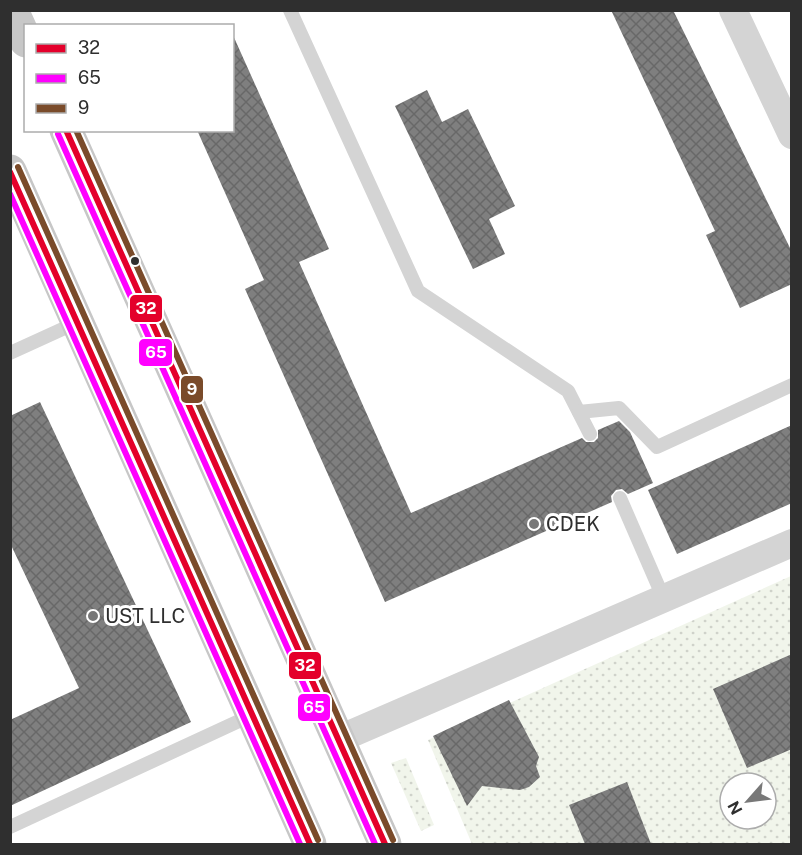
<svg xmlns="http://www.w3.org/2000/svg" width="802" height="855" font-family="'Public Sans',sans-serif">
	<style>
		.green { fill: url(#green-dots); fill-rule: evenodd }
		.building { fill: url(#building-cross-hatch) }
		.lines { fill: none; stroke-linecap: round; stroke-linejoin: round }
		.service { stroke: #d4d4d4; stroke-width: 14 }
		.minor { stroke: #d4d4d4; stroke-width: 28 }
		.primary { stroke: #c7c7c7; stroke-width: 33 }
		.bus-1-casing { stroke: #fff; stroke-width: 10 }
		.bus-2-casing { stroke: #fff; stroke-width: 10 }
		.bus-3-casing { stroke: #fff; stroke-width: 10 }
		.bus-1 { stroke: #e4002b; stroke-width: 6 }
		.bus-2 { stroke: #f0f; stroke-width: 6 }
		.bus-3 { stroke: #7a4b2a; stroke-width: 6 }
		.bus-dot { fill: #2f2f2f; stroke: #fff; stroke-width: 2 }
		.poi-dot { fill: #787878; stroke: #fff; stroke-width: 2 }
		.labels { text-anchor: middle; stroke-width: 6; stroke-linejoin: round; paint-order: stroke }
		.poi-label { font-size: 20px; fill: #2f2f2f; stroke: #fff; text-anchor: start }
		.line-badge { stroke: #fff; stroke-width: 2 }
		.badge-label { font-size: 16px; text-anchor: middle; font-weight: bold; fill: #fff }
	</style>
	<defs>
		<pattern id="green-dots" width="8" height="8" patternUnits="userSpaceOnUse" patternTransform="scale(1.5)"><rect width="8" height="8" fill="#f1f5eb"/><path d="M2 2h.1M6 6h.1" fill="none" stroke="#cfd2ca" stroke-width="1.8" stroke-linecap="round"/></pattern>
		<pattern id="building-cross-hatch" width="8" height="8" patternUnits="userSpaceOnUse" patternTransform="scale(1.5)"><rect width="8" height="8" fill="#7f7f7f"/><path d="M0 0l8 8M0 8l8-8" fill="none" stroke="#686868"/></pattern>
	</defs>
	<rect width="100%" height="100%" fill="#fff"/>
	<g class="green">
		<path d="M791,576V844H472L428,740ZM730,783H766V819H730Z"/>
		<polygon points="406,758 434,825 421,831 391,763"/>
	</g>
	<g class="building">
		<polygon points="611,10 673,10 792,252 792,284 740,308 706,235 715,231"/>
		<polygon points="232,33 329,249 299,262 411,513 582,438 586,442 594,442 598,438 598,430 619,421 630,432 653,483 628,494 622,489 616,490 611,496 612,502 385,602 245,289 264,280 197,130 232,130"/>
		<polygon points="427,90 442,122 468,109 515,206 489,219 505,254 473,269 395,106"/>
		<polygon points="40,402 191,722 10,806 10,720 79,688 10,543 10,416"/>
		<polygon points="792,425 792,503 677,554 648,490"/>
		<polygon points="792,654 792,749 747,768 713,689"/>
		<polygon points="509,700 539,757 536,766 540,777 529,787 520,790 482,786 467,806 433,736"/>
		<polygon points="627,782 651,844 585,844 569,805"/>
	</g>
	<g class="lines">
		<g class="service">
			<polyline points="290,10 418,291 568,391 590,434"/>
			<polyline points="10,353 78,322"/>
			<polyline points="579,412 619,408 657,447 792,385"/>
			<polyline points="620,498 663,597"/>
			<polyline points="10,827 252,715"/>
		</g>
		<g class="minor">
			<polyline points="733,10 792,135"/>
			<polyline points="339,739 792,543"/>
		</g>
		<g class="primary">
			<polyline points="12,10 26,41"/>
			<polyline points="66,130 385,844"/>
			<polyline points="10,171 310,844"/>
		</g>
		<defs>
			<g id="bus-1">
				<polyline points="66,130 385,844"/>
				<polyline points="10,172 310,844"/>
			</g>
			<g id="bus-2">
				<polyline points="58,134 375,844"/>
				<polyline points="10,194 300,844"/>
			</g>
			<g id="bus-3">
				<polyline points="76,130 393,840"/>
				<polyline points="18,167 318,840"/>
			</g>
		</defs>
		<use href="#bus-1" class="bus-1-casing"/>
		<use href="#bus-2" class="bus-2-casing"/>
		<use href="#bus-3" class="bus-3-casing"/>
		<use href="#bus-1" class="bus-1"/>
		<use href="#bus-2" class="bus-2"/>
		<use href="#bus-3" class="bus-3"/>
	</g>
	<circle class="bus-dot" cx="135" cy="261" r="5"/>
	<g class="poi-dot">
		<circle cx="534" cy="524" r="6"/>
		<circle cx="93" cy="616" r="6"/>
	</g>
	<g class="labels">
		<g class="poi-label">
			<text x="546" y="531">CDEK</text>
			<text x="105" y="623">UST LLC</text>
		</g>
	</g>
	<g class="line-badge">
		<rect x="129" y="294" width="34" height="29" rx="6" fill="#e4002b"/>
		<rect x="138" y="338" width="35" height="29" rx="6" fill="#f0f"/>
		<rect x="180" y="375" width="24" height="29" rx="6" fill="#7a4b2a"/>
		<rect x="288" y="651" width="34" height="29" rx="6" fill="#e4002b"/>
		<rect x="297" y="693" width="34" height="29" rx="6" fill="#f0f"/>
	</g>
	<g class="badge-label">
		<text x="146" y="314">32</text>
		<text x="156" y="358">65</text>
		<text x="192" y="395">9</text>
		<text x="305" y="671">32</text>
		<text x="314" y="713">65</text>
	</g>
	<rect width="802" height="855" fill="none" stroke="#2f2f2f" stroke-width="24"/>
	<rect x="24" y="24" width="210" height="108" fill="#ffffff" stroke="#acacac" stroke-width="1.5"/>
	<rect x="36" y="44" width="30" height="9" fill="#e4002b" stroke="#acacac" stroke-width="1.5"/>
	<text x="78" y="54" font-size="18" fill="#2f2f2f">32</text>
	<rect x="36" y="74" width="30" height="9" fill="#ff00ff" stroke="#acacac" stroke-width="1.5"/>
	<text x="78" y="84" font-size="18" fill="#2f2f2f">65</text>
	<rect x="36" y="104" width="30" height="9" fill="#7a4b2a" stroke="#acacac" stroke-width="1.5"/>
	<text x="78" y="114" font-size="18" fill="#2f2f2f">9</text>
	<g transform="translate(748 801) rotate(242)"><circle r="28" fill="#ffffff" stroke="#acacac" stroke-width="1.5"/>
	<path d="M0-4.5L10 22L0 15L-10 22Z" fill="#787878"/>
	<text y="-9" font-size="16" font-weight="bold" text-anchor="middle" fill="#2f2f2f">N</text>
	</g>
</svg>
